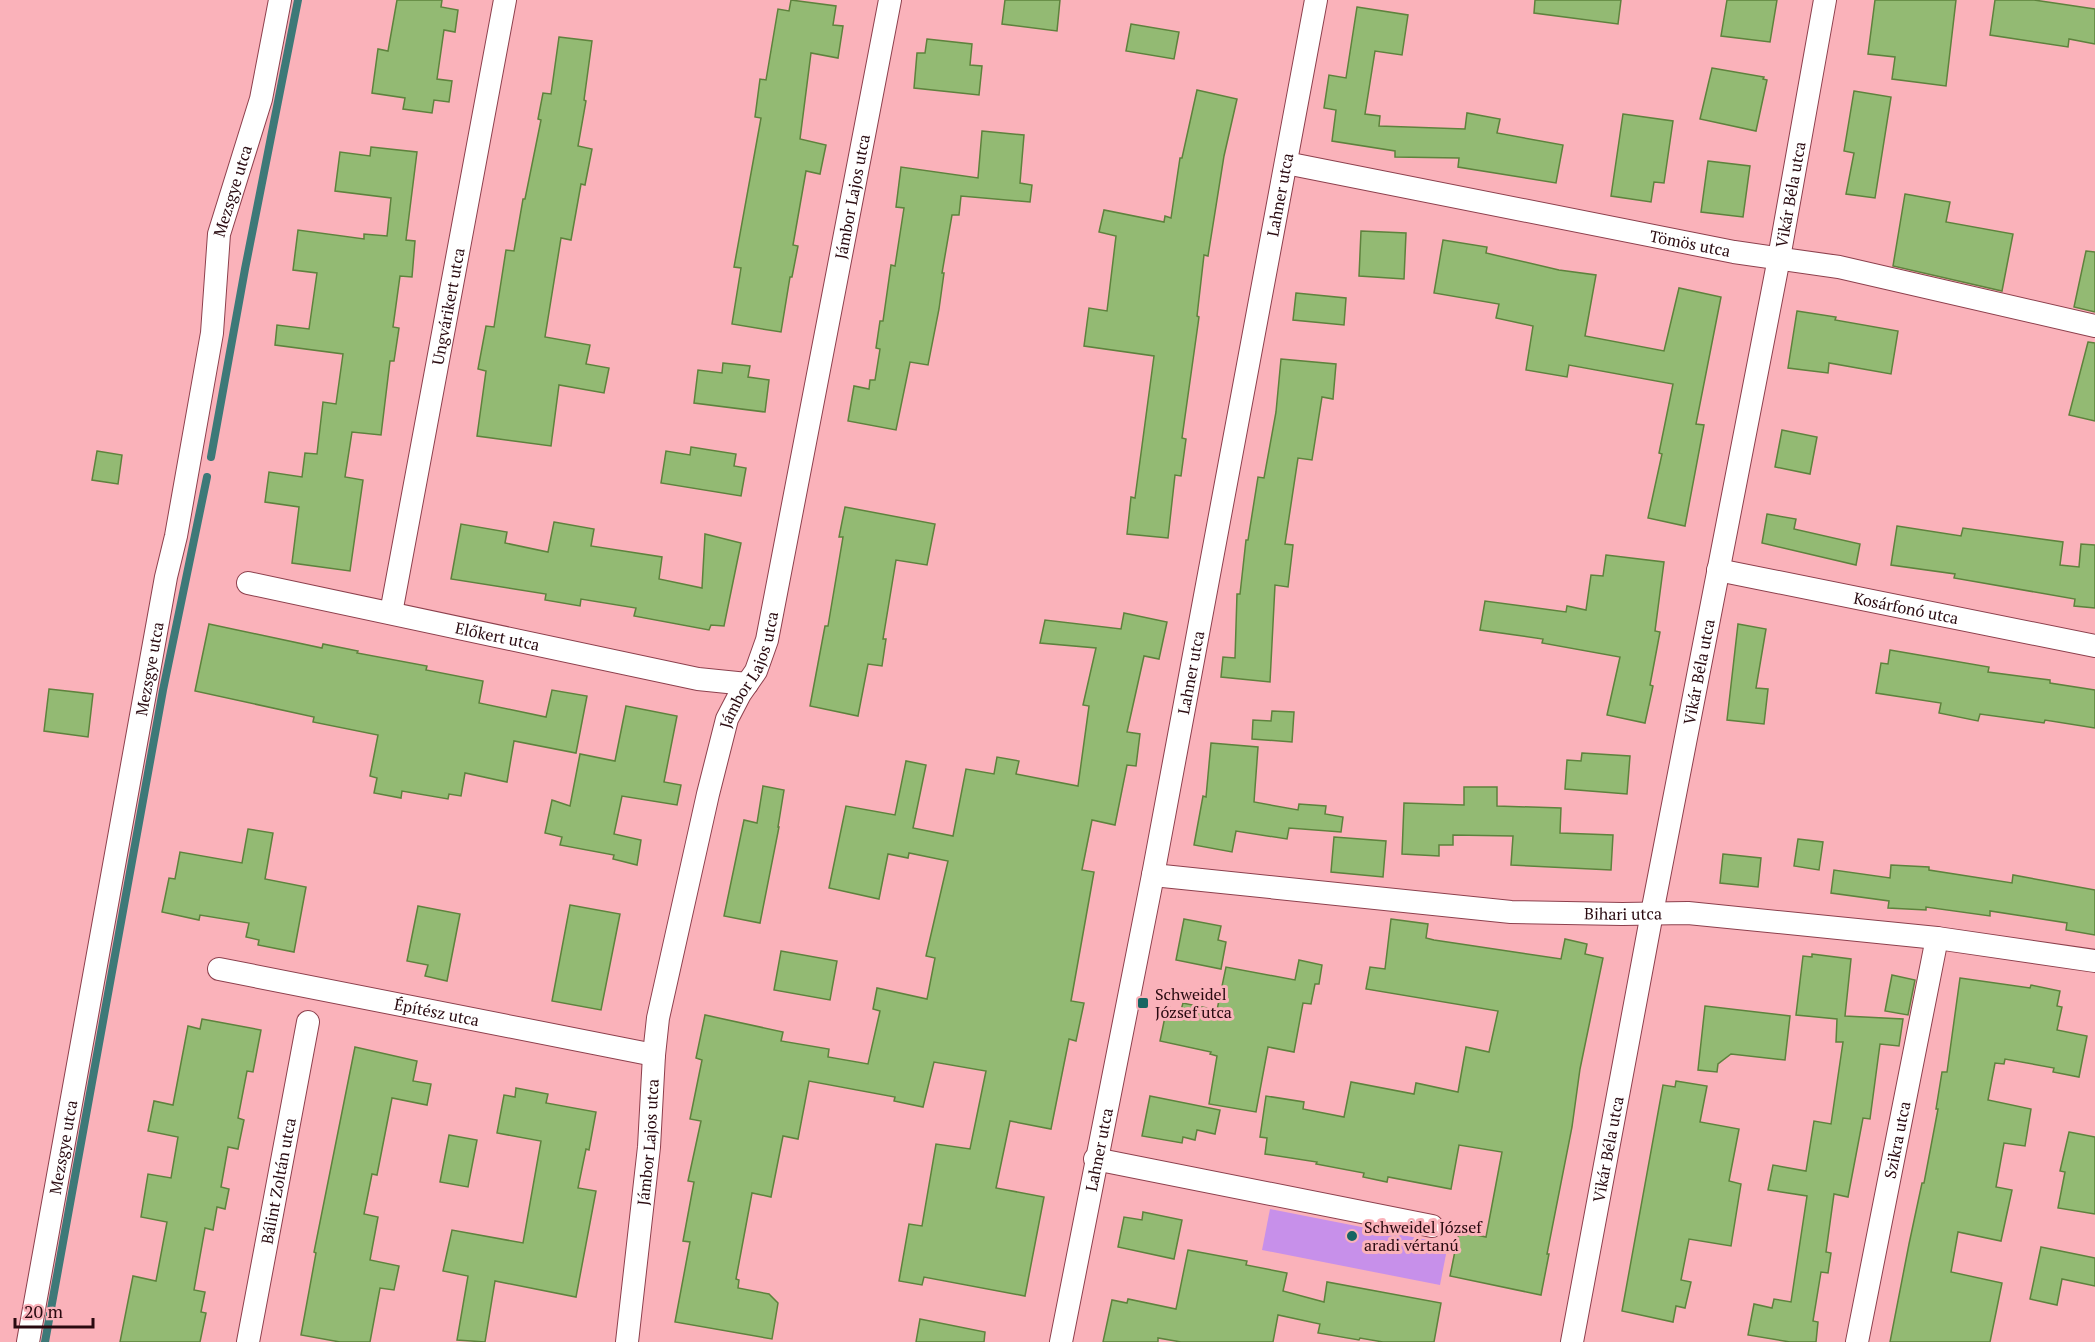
<svg xmlns="http://www.w3.org/2000/svg" width="2095" height="1342" font-family="'PT Serif',serif">
	<style>
		.green { fill: #c790ea }
		.lines { fill: none; stroke-linecap: round; stroke-linejoin: round }
		.stream { stroke: #3d7978; stroke-width: 8 }
		.building { fill: #93ba73; stroke: #5e823d; stroke-width: 1.5 }
		.street-casing { stroke: #8d404d; stroke-width: 24 }
		.street { stroke: #fff; stroke-width: 22 }
		.poi-dot { fill: #166562; stroke: #fab2ba; stroke-width: 2 }
		.labels { text-anchor: middle; stroke-width: 6; stroke-linejoin: round; paint-order: stroke }
		.street-label { font-size: 16px; fill: #290a10; stroke: #fab2ba }
		.poi-label { font-size: 16px; fill: #290a10; stroke: #fab2ba; text-anchor: start }
	</style>
	<rect width="100%" height="100%" fill="#fab2ba"/>
	<polygon class="green" points="1270,1209 1448,1244 1440,1285 1262,1250"/>
	<g class="lines">
		<g class="stream">
			<polyline points="211,457 245,269 298,0"/>
			<polyline points="45,1342 163,690 207,477"/>
		</g>
	</g>
	<g class="building">
		<polygon points="397,0 442,0 441,7 458,10 455,32 444,30 437,79 452,81 449,102 434,100 432,113 403,109 405,98 372,93 378,49 388,51"/>
		<polygon points="791,0 836,6 833,25 843,26 838,58 811,53 800,139 826,145 820,174 806,171 793,245 798,246 792,277 790,277 781,332 732,324 741,268 734,267 761,118 755,117 760,79 766,80 778,9 789,11"/>
		<polygon points="1005,0 1060,0 1057,31 1002,24"/>
		<polygon points="1535,0 1621,0 1618,24 1534,13"/>
		<polygon points="1727,0 1777,0 1770,42 1721,36"/>
		<polygon points="1875,0 1956,0 1946,86 1892,79 1895,57 1868,54"/>
		<polygon points="1995,0 2034,0 2095,9 2095,44 2069,39 2068,47 1990,35"/>
		<polygon points="1357,7 1408,15 1402,55 1375,51 1365,114 1380,116 1379,126 1465,129 1467,113 1500,119 1497,133 1563,145 1556,183 1458,167 1459,158 1395,157 1395,151 1332,141 1336,110 1324,108 1329,75 1346,78"/>
		<polygon points="1131,24 1179,32 1174,59 1126,51"/>
		<polygon points="559,37 592,41 584,100 586,101 578,146 592,149 585,185 581,184 571,240 561,238 545,337 590,345 586,364 609,368 604,393 559,385 551,446 477,436 486,371 478,369 486,326 494,327 506,250 514,251 523,199 525,199 541,120 538,119 543,93 551,94"/>
		<polygon points="927,39 972,44 970,65 982,66 979,95 914,88 917,53 925,53"/>
		<polygon points="1712,68 1764,77 1763,79 1767,80 1756,131 1700,119"/>
		<polygon points="1197,90 1237,99 1224,156 1208,256 1204,255 1197,316 1199,317 1182,438 1186,439 1181,476 1175,475 1168,538 1127,534 1131,497 1135,498 1154,356 1084,346 1089,308 1107,311 1116,236 1099,232 1104,210 1164,222 1165,216 1171,218 1180,158 1182,158"/>
		<polygon points="1854,91 1891,97 1875,198 1846,194 1854,153 1844,151"/>
		<polygon points="1623,114 1673,121 1664,183 1654,182 1651,202 1611,196"/>
		<polygon points="982,131 1024,135 1020,183 1032,185 1030,202 961,196 959,215 952,215 942,273 944,273 939,309 928,365 910,362 896,430 848,421 854,386 869,389 870,380 875,380 880,349 876,348 880,321 883,321 891,265 895,266 904,208 896,207 901,167 978,178"/>
		<polygon points="371,147 417,152 406,240 415,241 412,277 400,276 393,327 399,328 394,361 390,361 381,435 352,432 345,477 363,480 350,571 292,563 299,507 265,502 269,472 302,477 305,453 317,454 323,402 336,404 343,354 275,345 277,325 309,329 317,273 293,270 298,230 364,239 364,234 387,236 391,198 335,191 340,152 370,156"/>
		<polygon points="1708,161 1750,166 1743,217 1701,212"/>
		<polygon points="1905,194 1950,202 1946,222 2013,234 2002,291 1893,266"/>
		<polygon points="1361,231 1406,233 1404,279 1359,276"/>
		<polygon points="1443,240 1487,247 1486,253 1559,270 1596,275 1585,336 1664,351 1679,288 1721,297 1696,424 1704,425 1685,526 1648,518 1662,454 1659,453 1673,384 1569,365 1567,377 1526,370 1533,326 1496,318 1499,304 1434,293"/>
		<polygon points="2086,251 2095,252 2095,312 2074,307"/>
		<polygon points="1296,293 1346,298 1344,325 1293,320"/>
		<polygon points="1797,311 1836,317 1835,320 1898,331 1891,374 1829,363 1828,373 1788,368"/>
		<polygon points="2088,342 2095,343 2095,421 2069,415"/>
		<polygon points="1281,359 1336,364 1333,399 1322,397 1312,460 1298,458 1285,544 1293,545 1288,587 1275,585 1270,682 1221,677 1223,657 1235,658 1237,594 1240,594 1246,540 1248,540 1258,477 1264,478 1276,412"/>
		<polygon points="723,363 750,366 748,377 769,380 765,412 694,403 698,370 722,373"/>
		<polygon points="1782,430 1817,437 1810,474 1775,467"/>
		<polygon points="691,447 736,454 734,466 746,468 741,496 661,483 666,451 690,455"/>
		<polygon points="97,451 122,455 118,484 92,480"/>
		<polygon points="845,507 935,524 927,565 896,560 883,639 886,639 882,666 868,664 858,716 810,706 825,626 828,626 843,537 839,537"/>
		<polygon points="1767,514 1796,519 1794,529 1860,544 1856,565 1762,543"/>
		<polygon points="554,522 594,529 591,546 662,557 659,579 702,588 705,534 741,543 724,626 711,625 709,630 634,616 636,608 581,599 580,606 545,600 546,594 451,579 461,524 507,532 505,543 548,552"/>
		<polygon points="1897,526 1961,536 1963,528 2063,542 2060,565 2079,567 2081,544 2095,545 2095,608 2074,606 2075,599 1954,578 1955,574 1891,565"/>
		<polygon points="1606,555 1664,562 1655,631 1660,632 1650,685 1653,686 1645,723 1607,715 1620,657 1542,643 1543,639 1480,630 1485,601 1566,612 1567,606 1586,610 1591,575 1603,576"/>
		<polygon points="1124,613 1167,622 1159,659 1144,656 1127,732 1140,734 1136,766 1127,765 1115,825 1092,820 1082,870 1094,872 1071,1001 1084,1003 1076,1041 1069,1039 1051,1129 1010,1121 996,1188 1044,1197 1025,1296 924,1277 922,1285 899,1281 909,1224 922,1226 936,1144 970,1149 986,1071 934,1062 923,1107 894,1101 895,1097 809,1081 798,1139 783,1136 771,1197 752,1193 736,1279 739,1280 738,1288 769,1294 778,1303 772,1339 675,1322 690,1242 683,1241 694,1182 688,1181 701,1121 690,1119 702,1060 696,1058 705,1015 783,1032 781,1041 829,1049 828,1057 868,1064 880,1011 873,1009 877,988 927,999 935,958 926,956 948,861 909,853 908,858 888,854 879,899 829,888 846,806 895,815 906,761 926,765 913,828 953,836 966,769 994,774 997,757 1019,761 1016,774 1078,786 1089,706 1083,705 1096,648 1040,643 1045,620 1121,629"/>
		<polygon points="209,624 322,648 323,644 358,651 357,653 427,666 426,670 483,681 479,703 546,717 552,690 587,696 576,753 514,741 507,782 465,773 461,796 449,794 448,799 402,791 401,798 374,793 377,778 370,776 378,735 313,722 314,717 195,691"/>
		<polygon points="1738,624 1766,629 1756,688 1768,689 1764,724 1727,720"/>
		<polygon points="1890,650 1989,667 1988,672 2050,680 2050,683 2095,690 2095,728 2045,720 2044,723 1980,714 1978,721 1939,713 1941,703 1876,693 1881,663 1888,664"/>
		<polygon points="49,689 93,694 88,737 44,731"/>
		<polygon points="626,706 677,716 664,782 681,785 677,805 622,796 614,834 641,840 637,865 613,859 614,855 560,845 562,837 545,833 552,800 570,806 580,754 615,761"/>
		<polygon points="1272,711 1294,712 1292,742 1252,739 1253,720 1271,721"/>
		<polygon points="1211,743 1258,747 1254,802 1298,810 1299,804 1326,806 1325,814 1343,817 1341,832 1289,828 1287,839 1236,831 1232,852 1194,845 1203,796 1206,797"/>
		<polygon points="1582,753 1630,756 1627,794 1565,789 1567,760 1581,761"/>
		<polygon points="763,786 784,790 778,827 779,827 760,923 724,916 744,820 757,823"/>
		<polygon points="1464,787 1497,787 1497,806 1561,808 1560,833 1613,835 1611,870 1511,865 1513,836 1453,835 1453,845 1439,845 1439,856 1402,854 1404,803 1464,805"/>
		<polygon points="248,829 273,833 265,879 306,887 294,952 258,945 259,940 246,937 249,923 200,915 199,920 162,912 169,878 175,879 180,852 242,863"/>
		<polygon points="1334,837 1386,841 1383,877 1331,872"/>
		<polygon points="1798,839 1823,842 1819,870 1794,866"/>
		<polygon points="1723,854 1761,858 1758,887 1720,883"/>
		<polygon points="1891,865 1929,867 1929,870 2012,883 2013,875 2095,890 2095,935 2066,930 2067,923 1990,911 1990,916 1926,907 1926,910 1888,908 1889,901 1831,893 1834,870 1890,878"/>
		<polygon points="570,905 620,914 601,1010 552,1001"/>
		<polygon points="418,906 460,914 447,981 425,976 428,965 407,961"/>
		<polygon points="1184,919 1221,926 1218,940 1226,942 1221,969 1176,960"/>
		<polygon points="1391,919 1428,924 1426,938 1434,940 1561,959 1565,939 1587,944 1585,954 1603,958 1580,1069 1572,1127 1547,1254 1549,1254 1541,1295 1450,1276 1459,1231 1486,1237 1502,1152 1459,1145 1451,1189 1388,1177 1387,1182 1363,1177 1364,1173 1316,1164 1317,1162 1265,1154 1267,1138 1260,1137 1266,1096 1304,1102 1303,1109 1344,1117 1351,1082 1414,1094 1416,1083 1458,1092 1466,1047 1489,1052 1498,1011 1366,989 1370,967 1385,969"/>
		<polygon points="781,951 837,961 830,1000 774,990"/>
		<polygon points="1812,954 1851,959 1845,1016 1903,1019 1899,1046 1880,1044 1870,1119 1863,1118 1848,1197 1834,1194 1826,1252 1831,1253 1828,1273 1821,1272 1813,1321 1818,1322 1816,1342 1790,1342 1748,1335 1754,1304 1772,1308 1774,1299 1791,1302 1807,1196 1768,1190 1773,1165 1806,1171 1814,1121 1831,1124 1843,1042 1836,1042 1837,1019 1796,1015 1803,956 1812,957"/>
		<polygon points="1299,960 1322,965 1319,984 1315,984 1311,1004 1303,1003 1294,1052 1268,1047 1256,1112 1209,1104 1217,1056 1210,1054 1211,1052 1160,1041 1167,1007 1181,1010 1183,1003 1217,1010 1226,967 1295,980"/>
		<polygon points="1892,975 1915,980 1908,1015 1885,1011"/>
		<polygon points="1960,978 2030,988 2031,985 2060,991 2057,1006 2062,1007 2057,1030 2087,1036 2079,1077 2053,1072 2054,1068 2005,1059 2004,1064 1995,1063 1988,1100 2031,1109 2025,1146 2004,1143 1996,1187 2012,1190 2001,1241 1958,1232 1951,1272 2002,1283 1990,1342 1890,1342 1909,1244 1922,1183 1924,1183 1938,1109 1936,1109 1942,1072 1947,1072"/>
		<polygon points="1705,1006 1790,1016 1785,1060 1731,1054 1718,1064 1717,1072 1698,1070"/>
		<polygon points="202,1019 261,1030 253,1072 247,1071 238,1118 244,1120 238,1149 228,1147 221,1187 229,1189 225,1209 217,1207 213,1230 205,1228 194,1290 205,1292 201,1312 206,1313 200,1342 120,1342 133,1276 156,1281 167,1222 141,1217 148,1174 171,1178 178,1137 148,1131 154,1101 173,1105 188,1026 200,1029"/>
		<polygon points="355,1047 417,1061 413,1081 431,1084 427,1105 392,1098 377,1175 372,1174 364,1214 378,1217 370,1260 399,1266 394,1290 380,1288 370,1342 340,1342 301,1335 316,1253 314,1252"/>
		<polygon points="1676,1081 1707,1086 1700,1122 1739,1129 1729,1181 1741,1184 1731,1246 1689,1239 1681,1280 1691,1282 1685,1308 1676,1306 1673,1322 1622,1311 1663,1085 1675,1087"/>
		<polygon points="516,1088 548,1094 546,1103 596,1112 589,1150 586,1149 578,1188 596,1191 576,1297 495,1281 485,1342 457,1340 468,1276 443,1271 452,1230 523,1243 541,1141 497,1133 504,1095 515,1097"/>
		<polygon points="1150,1096 1220,1110 1215,1134 1197,1130 1195,1140 1183,1137 1182,1143 1142,1136"/>
		<polygon points="2069,1132 2095,1137 2095,1214 2058,1208 2065,1172 2060,1171"/>
		<polygon points="449,1135 477,1140 468,1187 440,1182"/>
		<polygon points="1143,1212 1182,1220 1174,1259 1118,1247 1124,1217 1142,1220"/>
		<polygon points="2041,1247 2095,1258 2095,1286 2062,1279 2057,1305 2030,1299"/>
		<polygon points="1188,1250 1247,1261 1246,1265 1287,1273 1283,1291 1324,1302 1327,1282 1441,1303 1434,1342 1383,1342 1360,1338 1359,1340 1318,1333 1320,1324 1278,1315 1273,1342 1181,1342 1158,1338 1158,1342 1103,1342 1112,1300 1127,1303 1128,1299 1176,1309"/>
		<polygon points="920,1319 985,1332 984,1342 916,1342"/>
	</g>
	<g class="lines">
		<defs>
			<g id="street">
				<path id="s1" d="M1286,163L1734,252L1839,267L2095,326"/>
				<path id="s2" d="M1718,570L2095,646"/>
				<path id="s3" d="M248,583L698,679L747,684"/>
				<path id="s4" d="M391,613L505,0"/>
				<path id="s5" d="M1153,875L1511,912L1622,914L1688,913L1937,938L2095,961"/>
				<path id="s6" d="M219,969L654,1055"/>
				<polyline points="1095,1159 1432,1226"/>
				<path id="s7" d="M28,1342L166,577L176,536L212,333L219,234L261,99L280,0"/>
				<path id="s8" d="M248,1342L308,1022"/>
				<path id="s9" d="M627,1342L649,1147L654,1055L658,1018L708,794L727,719L740,694L756,671L767,640L890,0"/>
				<path id="s10" d="M1061,1342L1153,875L1316,0"/>
				<path id="s11" d="M1572,1342L1652,913L1779,258L1825,0"/>
				<path id="s12" d="M1857,1342L1937,938"/>
			</g>
		</defs>
		<use href="#street" class="street-casing"/>
		<use href="#street" class="street"/>
	</g>
	<g class="poi-dot">
		<rect x="1137" y="997" width="12" height="12" rx="3"/>
		<circle cx="1352" cy="1236" r="6"/>
	</g>
	<g class="labels">
		<g class="street-label">
			<text dy="6" stroke="none"><textPath href="#s7" startOffset="1170">Mezsgye utca</textPath></text>
			<text dy="6" stroke="none"><textPath href="#s10" startOffset="1168">Lahner utca</textPath></text>
			<text dy="6" stroke="none"><textPath href="#s11" startOffset="1168">Vikár Béla utca</textPath></text>
			<text dy="6" stroke="none"><textPath href="#s9" startOffset="1173">Jámbor Lajos utca</textPath></text>
			<text dy="6" stroke="none"><textPath href="#s1" startOffset="412">Tömös utca</textPath></text>
			<text dy="6" stroke="none"><textPath href="#s4" startOffset="312">Ungvárikert utca</textPath></text>
			<text dy="6" stroke="none"><textPath href="#s2" startOffset="192">Kosárfonó utca</textPath></text>
			<text dy="6" stroke="none"><textPath href="#s3" startOffset="255">Előkert utca</textPath></text>
			<text dy="6" stroke="none"><textPath href="#s7" startOffset="684">Mezsgye utca</textPath></text>
			<text dy="6" stroke="none"><textPath href="#s9" startOffset="687">Jámbor Lajos utca</textPath></text>
			<text dy="6" stroke="none"><textPath href="#s10" startOffset="682">Lahner utca</textPath></text>
			<text dy="6" stroke="none"><textPath href="#s11" startOffset="682">Vikár Béla utca</textPath></text>
			<text dy="6" stroke="none"><textPath href="#s5" startOffset="472">Bihari utca</textPath></text>
			<text dy="6" stroke="none"><textPath href="#s6" startOffset="222">Építész utca</textPath></text>
			<text dy="6" stroke="none"><textPath href="#s12" startOffset="206">Szikra utca</textPath></text>
			<text dy="6" stroke="none"><textPath href="#s9" startOffset="201">Jámbor Lajos utca</textPath></text>
			<text dy="6" stroke="none"><textPath href="#s7" startOffset="198">Mezsgye utca</textPath></text>
			<text dy="6" stroke="none"><textPath href="#s10" startOffset="196">Lahner utca</textPath></text>
			<text dy="6" stroke="none"><textPath href="#s11" startOffset="196">Vikár Béla utca</textPath></text>
			<text dy="6" stroke="none"><textPath href="#s8" startOffset="164">Bálint Zoltán utca</textPath></text>
		</g>
		<g class="poi-label">
			<text x="1155" y="1000">Schweidel<tspan x="1155" dy="18">József utca</tspan></text>
			<text x="1364" y="1233">Schweidel József<tspan x="1364" dy="18">aradi vértanú</tspan></text>
		</g>
	</g>
	<path d="M15 1318v9h78v-9" fill="none" stroke="#290a10" stroke-width="3"/>
	<text x="24" y="1318" font-size="18" fill="#290a10" stroke="#fab2ba" stroke-width="4.5" paint-order="stroke">20 m</text>
</svg>
